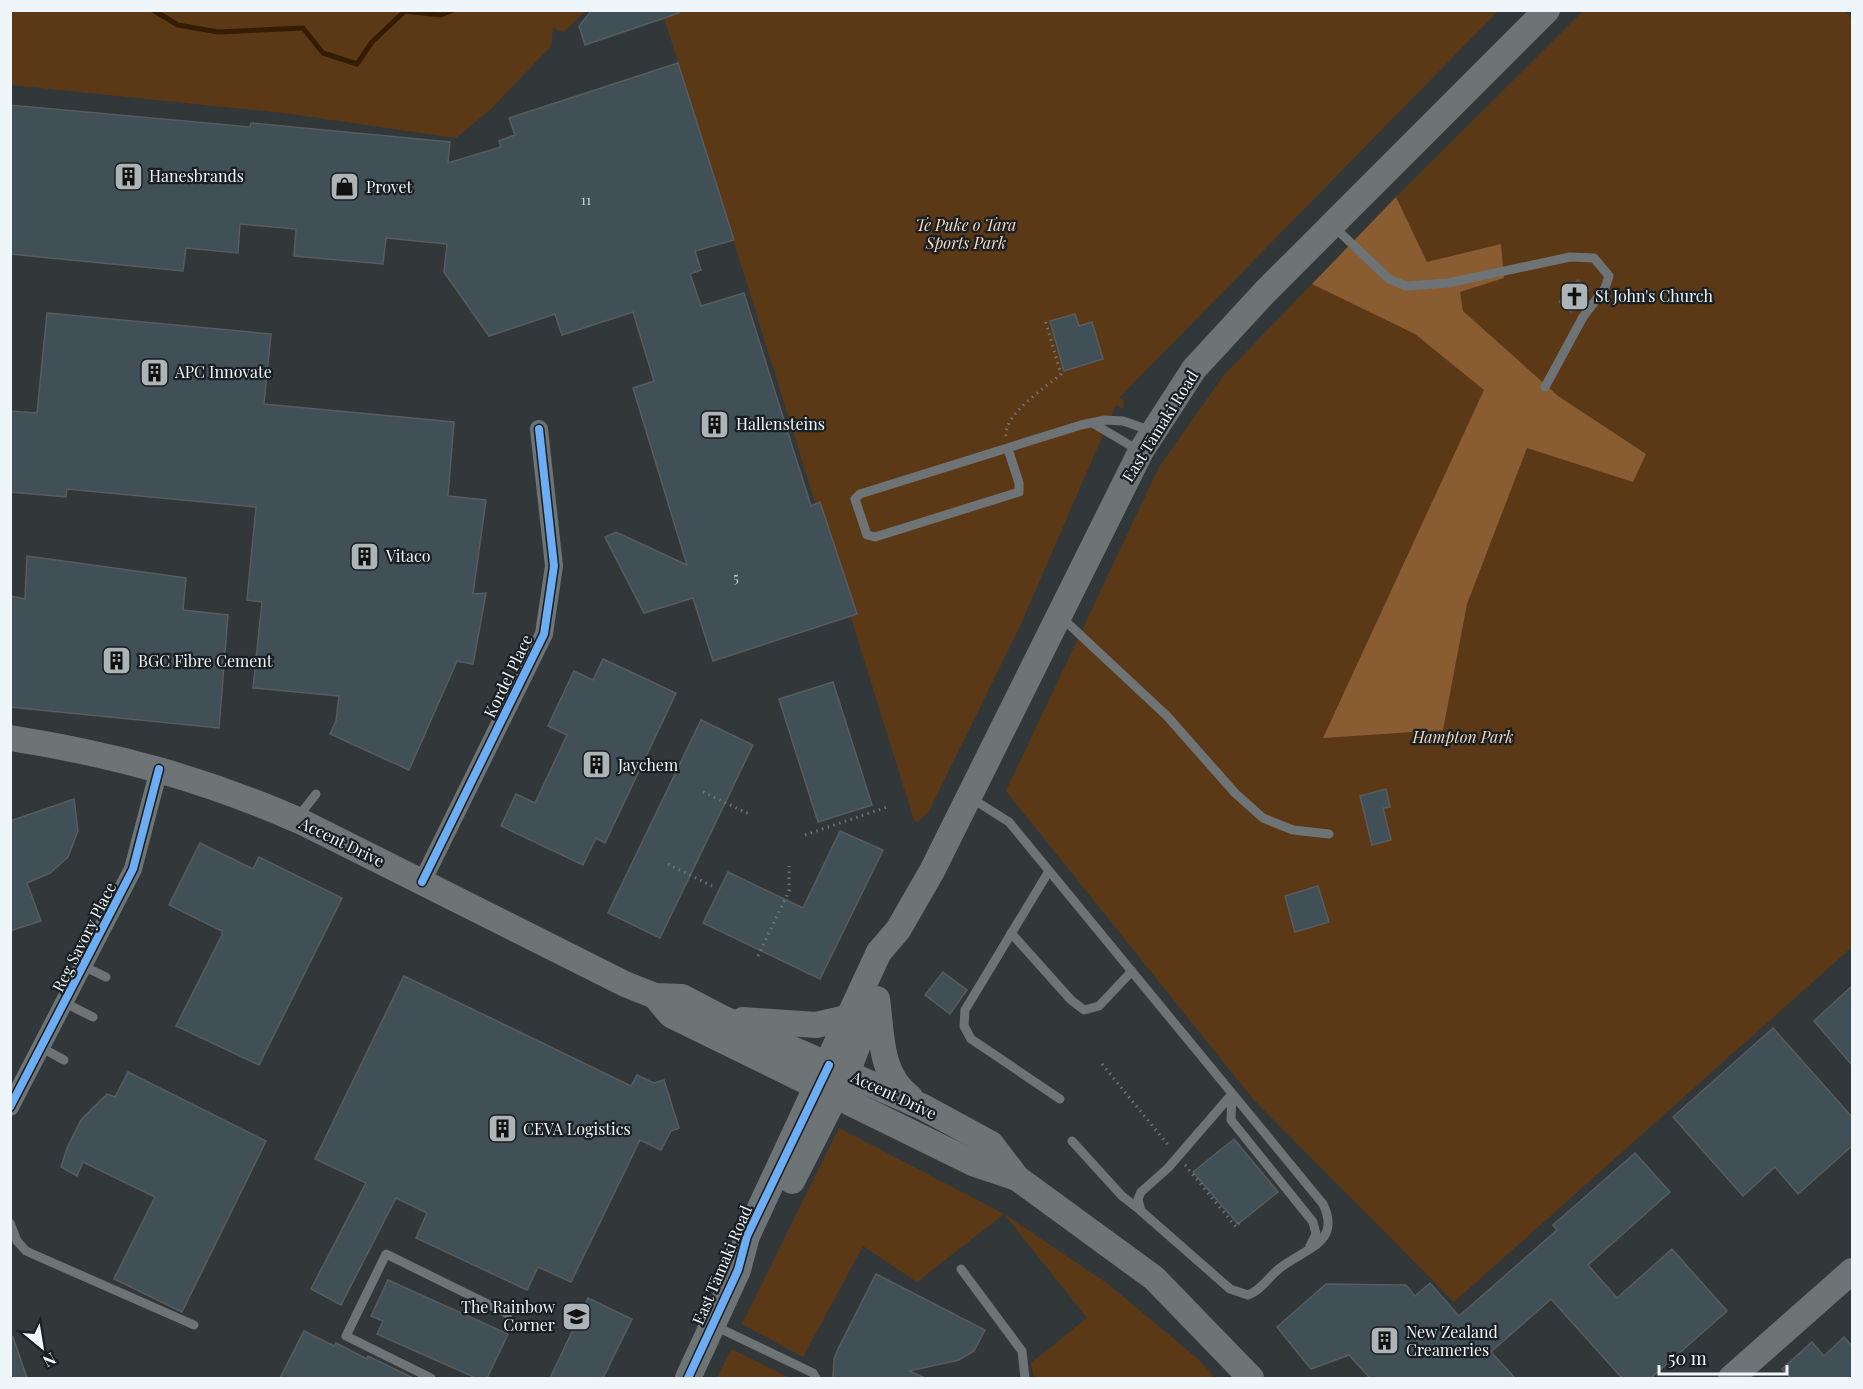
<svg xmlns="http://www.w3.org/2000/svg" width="1863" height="1389" font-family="'Playfair Display',serif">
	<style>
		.green { fill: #5c3916 }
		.forest { fill: #8a5c32 }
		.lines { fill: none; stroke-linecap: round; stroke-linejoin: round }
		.stream { stroke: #341c05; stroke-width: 5 }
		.building { fill: #414f56; stroke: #575c5e; stroke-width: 1.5 }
		.path { stroke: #6e7476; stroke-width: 3; stroke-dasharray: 1.5 4.5; stroke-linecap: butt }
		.lane { stroke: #6e7375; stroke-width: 9 }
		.street { stroke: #6e7375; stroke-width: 18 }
		.secondary { stroke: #6e7375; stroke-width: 26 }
		.cycleway-casing { stroke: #1a1f22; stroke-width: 11 }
		.cycleway { stroke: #6dadf4; stroke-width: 8 }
		.labels { text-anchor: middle; stroke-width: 4.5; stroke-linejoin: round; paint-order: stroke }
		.number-label { font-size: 14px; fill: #c4ccd1 }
		.poi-label { font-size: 16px; fill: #eff6fa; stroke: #1a1f22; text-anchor: start }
		.park-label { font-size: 16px; font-style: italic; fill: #f9d9bf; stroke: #1a1f22 }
		.street-label { font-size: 16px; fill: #eff6fa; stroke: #1a1f22 }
	</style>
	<rect width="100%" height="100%" fill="#32383a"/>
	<g class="green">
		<polygon points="11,10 585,10 585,11 564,32 553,28 551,46 491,109 456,138 284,113 11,85"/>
		<polygon points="662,11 1498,11 1119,398 1124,401 1123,409 1116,405 1020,626 928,813 917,822 914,820"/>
		<polygon points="1583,11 1845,11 1852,19 1852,947 1454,1302 1253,1099 1006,791 1159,467 1224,375 1396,197"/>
		<polygon points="839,1128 1004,1214 1108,1284 1198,1359 1215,1378 1034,1378 1031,1363 1087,1318 1004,1214 917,1282 863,1246 803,1357 742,1324"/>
		<polygon points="731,1349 790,1378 717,1378"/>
	</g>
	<polygon class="forest" points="1396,197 1427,262 1501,244 1504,278 1460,292 1463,311 1558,396 1646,454 1633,482 1527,448 1467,604 1443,730 1323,738 1484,390 1415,334 1312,284"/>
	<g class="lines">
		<polyline class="stream" points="153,10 178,25 218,32 303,28 323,53 357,64 372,42 405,11 441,15 453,10"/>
	</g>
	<g class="building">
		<polygon points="592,10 678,10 679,13 585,45 579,26"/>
		<polygon points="678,63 734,240 695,251 701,270 690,274 701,306 744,293 811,506 820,502 857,614 713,661 693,598 644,613 605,537 616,532 687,565 633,388 654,381 633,312 562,335 555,314 489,336 444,272 447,244 386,238 383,264 294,256 296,229 240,224 238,253 186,248 183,271 10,254 10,105 250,127 251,123 450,142 448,163 501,147 499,141 515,135 509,118"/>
		<polygon points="1578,280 1589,290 1571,312 1559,302"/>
		<polygon points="47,313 271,334 264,404 454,422 448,496 486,500 473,594 486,593 473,664 457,661 409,770 330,734 336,721 339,696 253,688 262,602 247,600 256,507 67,489 66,497 10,492 10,411 37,413"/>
		<polygon points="1075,314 1079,326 1092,322 1103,359 1064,371 1050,321"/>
		<polygon points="27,556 186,578 183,610 228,615 219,728 10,707 10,596 25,599"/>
		<polygon points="603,659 676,693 605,843 596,838 583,865 501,826 516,794 535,803 567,735 548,726 574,671 593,680"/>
		<polygon points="833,682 872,805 818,822 779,699"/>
		<polygon points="701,720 753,745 660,938 608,913"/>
		<polygon points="1386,789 1390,807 1383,808 1391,840 1372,845 1360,796"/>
		<polygon points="74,799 78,831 68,857 50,873 27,883 41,921 10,931 10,821"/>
		<polygon points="840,831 883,850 820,979 703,923 728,872 803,908"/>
		<polygon points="200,843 253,869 259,857 342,898 259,1065 176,1026 222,935 222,931 169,905"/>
		<polygon points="1318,886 1329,922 1295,932 1285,896"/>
		<polygon points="943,972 967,990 950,1014 925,995"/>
		<polygon points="404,976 631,1086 637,1075 654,1083 664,1080 679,1128 671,1131 661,1150 640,1140 571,1282 538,1267 527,1290 416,1238 427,1213 396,1198 341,1305 311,1289 366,1183 315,1159"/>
		<polygon points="1852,986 1852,1065 1814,1021"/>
		<polygon points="1773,1028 1852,1117 1852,1146 1798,1194 1775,1167 1743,1196 1673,1117"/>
		<polygon points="128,1072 266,1141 182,1312 114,1279 155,1197 83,1162 77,1176 61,1167 67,1148 81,1120 107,1094 115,1097"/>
		<polygon points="1234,1139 1278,1192 1238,1224 1193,1172"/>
		<polygon points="1635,1153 1670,1192 1588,1265 1617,1298 1672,1249 1727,1311 1651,1378 1622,1378 1551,1299 1491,1352 1515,1378 1370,1378 1349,1355 1311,1369 1277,1327 1326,1284 1406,1285 1415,1296 1430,1283 1459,1316 1557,1230 1553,1225"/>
		<polygon points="876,1274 985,1330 974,1351 959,1360 909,1371 925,1378 833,1378 834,1359 838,1349"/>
		<polygon points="388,1280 508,1334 487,1378 476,1378 377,1334 383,1321 371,1316"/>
		<polygon points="588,1298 632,1319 603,1378 550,1378"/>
		<polygon points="304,1331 334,1346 336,1343 367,1359 368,1356 413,1378 280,1378"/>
		<polygon points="10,1337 13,1337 27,1378 10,1378"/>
		<polygon points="1844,1337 1852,1346 1852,1378 1791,1378 1782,1369 1812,1342 1824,1356"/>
	</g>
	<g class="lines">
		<g class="path">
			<path d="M1006,436C1004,414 1045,388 1061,374L1045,320"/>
			<polyline points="703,792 749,814"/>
			<polyline points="805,835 887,807"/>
			<polyline points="668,864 712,886"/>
			<polyline points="758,956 789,891 789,866"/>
			<polyline points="1102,1064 1169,1146"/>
			<polyline points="1185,1165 1236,1227 1239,1223"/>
		</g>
		<g class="lane">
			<polyline points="1333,226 1389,279 1406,286 1448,283 1570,257 1594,258 1609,276 1605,288 1583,317 1545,387"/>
			<polyline points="1094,424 1138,450"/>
			<polyline points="1008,449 1019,483 1019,492 875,537 867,535 855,499 860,494 1081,425 1105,420 1123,421 1152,431"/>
			<polyline points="1061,617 1167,716 1235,793 1263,818 1293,830 1329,834"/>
			<path d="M971,798L1009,822L1323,1204C1342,1243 1304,1249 1280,1268C1269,1276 1262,1290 1248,1295L1230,1289L1141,1211L1138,1199L1141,1192L1168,1168L1232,1094"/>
			<polyline points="298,817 316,794"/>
			<polyline points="1049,871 965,1010 964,1026 971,1039 1060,1099"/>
			<polyline points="1011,933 1071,1000 1084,1010 1099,1006 1132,971"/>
			<polyline points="83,966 106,977"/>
			<polyline points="65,1003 93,1017"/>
			<polyline points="42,1048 64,1060"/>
			<polyline points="1232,1094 1231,1120 1313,1222 1316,1234 1310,1246"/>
			<polyline points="1072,1141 1122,1196 1140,1210"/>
			<polyline points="10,1223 17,1241 26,1251 194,1325"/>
			<polyline points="961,1269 1022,1351 1025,1378"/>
			<polyline points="715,1326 813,1373 816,1378"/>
			<polyline points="431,1378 346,1336 386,1254 508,1314"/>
		</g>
		<g class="street">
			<polyline points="422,882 544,634 554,566 539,429"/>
			<polyline points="10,1107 133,869 159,769"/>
		</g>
		<g class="secondary">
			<path d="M10,738C113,754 204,779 300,821L625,984L655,996L682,997L724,1019L923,1107L991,1144L1017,1178L1154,1278L1251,1378"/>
			<polyline points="655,996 671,1015 975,1164 1017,1178"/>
			<path d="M877,999C882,1033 879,1075 910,1097"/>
			<polyline points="743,1020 816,1025 851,1017"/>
			<polyline points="792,1181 847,1073 871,1010"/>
			<polyline points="688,1378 738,1270 747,1236 879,952 898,930 932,871 1141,451 1194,369 1264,293 1547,10"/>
			<polyline points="1731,1378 1852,1271"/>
		</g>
		<defs>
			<g id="cycleway">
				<polyline points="422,882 544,634 554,566 539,429"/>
				<polyline points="10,1107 133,869 159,769"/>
				<polyline points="688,1378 738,1270 747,1236 829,1065"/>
			</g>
		</defs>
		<use href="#cycleway" class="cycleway-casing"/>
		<use href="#cycleway" class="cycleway"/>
	</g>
	<defs>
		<symbol id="building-square" viewBox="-11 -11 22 22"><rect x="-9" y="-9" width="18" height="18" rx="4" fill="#adb4b7" stroke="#1a1f22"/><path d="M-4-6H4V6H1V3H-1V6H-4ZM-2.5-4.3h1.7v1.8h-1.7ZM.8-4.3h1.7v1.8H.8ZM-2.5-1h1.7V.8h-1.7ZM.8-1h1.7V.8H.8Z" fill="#111"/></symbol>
		<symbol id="shop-square" viewBox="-11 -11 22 22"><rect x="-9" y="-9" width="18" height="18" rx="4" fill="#adb4b7" stroke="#1a1f22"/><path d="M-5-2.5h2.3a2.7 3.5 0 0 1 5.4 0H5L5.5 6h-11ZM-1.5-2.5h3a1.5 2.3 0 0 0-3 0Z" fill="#111"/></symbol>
		<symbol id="church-square" viewBox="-11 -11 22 22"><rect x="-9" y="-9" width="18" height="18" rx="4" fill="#adb4b7" stroke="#1a1f22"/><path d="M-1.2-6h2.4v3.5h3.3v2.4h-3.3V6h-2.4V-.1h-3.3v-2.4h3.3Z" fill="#111"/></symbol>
		<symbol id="school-square" viewBox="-11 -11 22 22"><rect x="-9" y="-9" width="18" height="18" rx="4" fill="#adb4b7" stroke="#1a1f22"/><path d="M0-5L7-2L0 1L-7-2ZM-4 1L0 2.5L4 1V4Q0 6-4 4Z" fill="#111"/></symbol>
	</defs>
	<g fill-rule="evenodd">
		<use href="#building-square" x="112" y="160" width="33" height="33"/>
		<use href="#shop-square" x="328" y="170" width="33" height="33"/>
		<use href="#church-square" x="1558" y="280" width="33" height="33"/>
		<use href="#building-square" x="138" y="356" width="33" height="33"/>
		<use href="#building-square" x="698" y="408" width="33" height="33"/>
		<use href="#building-square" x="348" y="540" width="33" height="33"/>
		<use href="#building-square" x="100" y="644" width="33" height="33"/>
		<use href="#building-square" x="580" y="748" width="33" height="33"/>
		<use href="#building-square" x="486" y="1112" width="33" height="33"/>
		<use href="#school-square" x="560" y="1300" width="33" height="33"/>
		<use href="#building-square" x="1368" y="1324" width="33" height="33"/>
	</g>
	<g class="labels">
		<g class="number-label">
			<text x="586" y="205">11</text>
			<text x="736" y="583">5</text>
		</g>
		<g class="poi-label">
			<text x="149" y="182">Hanesbrands</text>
			<text x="366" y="193">Provet</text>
			<text x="1595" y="302">St John's Church</text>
			<text x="175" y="378">APC Innovate</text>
			<text x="736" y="430">Hallensteins</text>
			<text x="386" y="562">Vitaco</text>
			<text x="138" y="667">BGC Fibre Cement</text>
			<text x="618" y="771">Jaychem</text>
			<text x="523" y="1135">CEVA Logistics</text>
			<text x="555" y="1313" text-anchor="end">The Rainbow<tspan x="555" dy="18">Corner</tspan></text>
			<text x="1406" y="1338">New Zealand<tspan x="1406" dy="18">Creameries</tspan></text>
		</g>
		<g class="park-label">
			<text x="966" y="231">Te Puke o Tara<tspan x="966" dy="18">Sports Park</tspan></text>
			<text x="1463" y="743">Hampton Park</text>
		</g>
		<g class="street-label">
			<text transform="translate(1160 426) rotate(-58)" y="6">East Tāmaki Road</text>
			<text transform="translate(508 676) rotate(-64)" y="6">Kordel Place</text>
			<text transform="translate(342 842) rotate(26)" y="6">Accent Drive</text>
			<text transform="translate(84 937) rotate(-63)" y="6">Reg Savory Place</text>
			<text transform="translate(894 1095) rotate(25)" y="6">Accent Drive</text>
			<text transform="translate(722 1265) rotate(-67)" y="6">East Tāmaki Road</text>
		</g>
	</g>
	<rect width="1863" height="1389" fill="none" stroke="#eff6fa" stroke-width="24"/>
	<g transform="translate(42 1347) rotate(150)" stroke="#1a1f22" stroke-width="4.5" paint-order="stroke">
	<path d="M0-4.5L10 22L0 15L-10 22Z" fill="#eff6fa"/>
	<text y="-9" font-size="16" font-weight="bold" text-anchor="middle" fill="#eff6fa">N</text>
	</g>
	<path d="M1659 1365v9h128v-9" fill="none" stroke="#eff6fa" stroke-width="3"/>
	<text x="1668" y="1365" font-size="18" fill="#eff6fa" stroke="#1a1f22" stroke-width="4.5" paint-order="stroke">50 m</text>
</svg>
